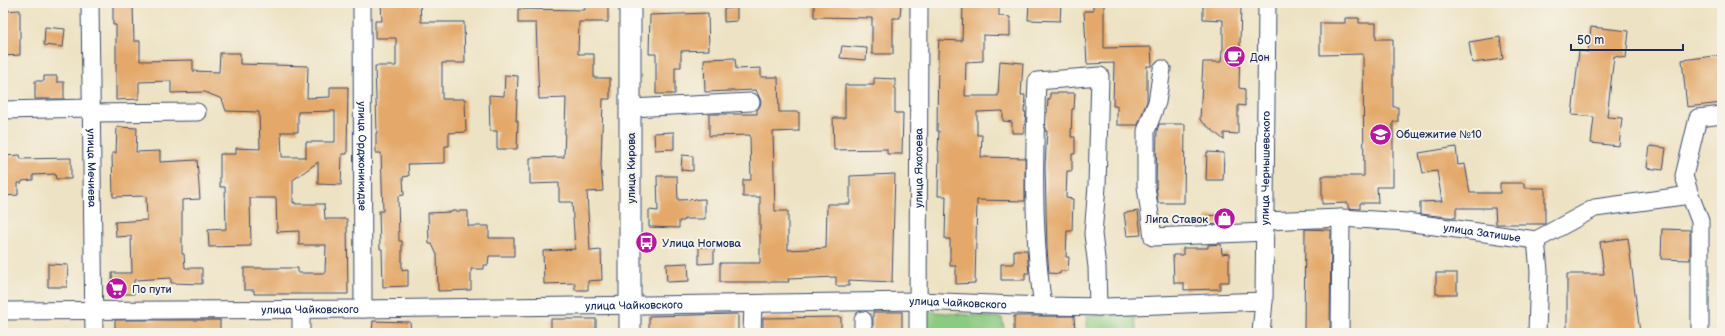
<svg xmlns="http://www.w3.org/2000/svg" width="1725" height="336" font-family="'Balsamiq Sans',sans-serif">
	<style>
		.green { fill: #8bca81; stroke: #537c70 }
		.building { fill: #e4a96b; fill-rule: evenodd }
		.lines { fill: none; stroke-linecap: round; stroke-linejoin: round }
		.minor-casing { stroke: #3a4a6d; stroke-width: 19 }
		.major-casing { stroke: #3a4a6d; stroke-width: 23 }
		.minor { stroke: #fff; stroke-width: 17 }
		.major { stroke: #fff; stroke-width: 21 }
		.labels { text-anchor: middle; stroke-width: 4; stroke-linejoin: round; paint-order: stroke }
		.poi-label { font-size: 11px; fill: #1b2f5e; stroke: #f7f3e8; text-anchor: start }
		.street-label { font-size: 11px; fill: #1b2f5e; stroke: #f7f3e8 }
	</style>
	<rect width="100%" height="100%" fill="#f7f3e8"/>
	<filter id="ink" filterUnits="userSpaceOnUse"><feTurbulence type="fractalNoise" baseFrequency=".025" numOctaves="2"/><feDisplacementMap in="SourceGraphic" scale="8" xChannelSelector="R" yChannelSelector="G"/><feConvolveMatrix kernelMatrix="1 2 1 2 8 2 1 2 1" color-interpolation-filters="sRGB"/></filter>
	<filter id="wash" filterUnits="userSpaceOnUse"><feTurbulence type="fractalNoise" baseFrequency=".012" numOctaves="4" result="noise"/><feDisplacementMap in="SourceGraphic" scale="16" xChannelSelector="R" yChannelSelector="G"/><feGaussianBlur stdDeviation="0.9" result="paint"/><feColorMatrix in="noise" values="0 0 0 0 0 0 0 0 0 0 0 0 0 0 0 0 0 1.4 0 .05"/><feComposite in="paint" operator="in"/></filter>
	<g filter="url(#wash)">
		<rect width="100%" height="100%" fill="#ede2c3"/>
		<g class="green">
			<polygon points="925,311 1002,318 1005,333 925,333"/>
			<polygon points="1134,314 1137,333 1087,333 1087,316"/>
		</g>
		<g id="blocks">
			<g class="building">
				<polygon points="381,3 420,3 421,22 464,22 465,63 442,63 442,99 465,99 466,132 449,133 449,146 445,146 445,163 408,164 409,176 403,177 404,195 398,196 399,241 402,241 402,270 408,269 408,286 383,287 382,249 380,249 379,211 383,211 381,153 376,153 376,133 377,133 375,66 396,66 396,38 375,38 375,21 382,21"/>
				<polygon points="585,3 608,3 608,22 579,22 578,54 594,54 594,78 610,78 610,99 603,99 601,165 603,191 587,192 590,251 601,250 602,280 588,281 588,290 575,290 575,283 544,284 543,251 575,249 572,202 559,202 559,183 530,184 530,158 564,157 566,98 539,99 536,23 518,23 518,9 585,10"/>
				<polygon points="814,3 887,5 887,3 901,3 900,18 893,18 893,54 872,54 872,18 814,17"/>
				<polygon points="963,3 999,3 999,16 1010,17 1010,36 983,35 983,61 966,62 965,96 998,96 1000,61 1023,63 1021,95 1025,95 1024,112 1026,112 1024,133 1012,133 1012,122 1003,121 1003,111 977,112 977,135 982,135 981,157 1025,158 1025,201 977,200 975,283 956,284 956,266 950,266 950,239 945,239 946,196 938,196 939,151 938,151 939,131 937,131 938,53 939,40 962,41"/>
				<polygon points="1029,3 1061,3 1060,21 1028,20"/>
				<polygon points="1093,3 1104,3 1104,48 1151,47 1152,66 1147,66 1147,101 1138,125 1117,125 1117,106 1113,106 1114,63 1087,64 1084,11 1093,11"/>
				<polygon points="1203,3 1241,3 1239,88 1245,89 1245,106 1238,105 1238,134 1224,133 1224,140 1200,120 1203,62 1221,62 1222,50 1223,50 1223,20 1203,19"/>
				<path d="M126,4V6L133,5L134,41H140V61L193,60V71L219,72L220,53H240V64L308,66L307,98L330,97V87H348L347,154H342L341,185L318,184V162L293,180V203L295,202V204H324L325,219H347L348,294H254V290H244V268H298V273H325L326,245H299V231L277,232L276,198H250L251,246L209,247L208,230L226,229L225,187H220V154H236V148L260,149L259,112L226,111L222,99L205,92L171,93V81L139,82V99L116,100V25H113V5ZM335,111V142H306V157H282L281,132H298V112Z"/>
				<polygon points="737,8 737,21 724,22 724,9"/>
				<polygon points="20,10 20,55 3,56 3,11"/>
				<polygon points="708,13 709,50 681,51 681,67 675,67 675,94 656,94 656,54 649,54 650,15"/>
				<polygon points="1345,18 1359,18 1359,23 1376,23 1376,39 1393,39 1393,107 1398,107 1398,122 1393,122 1393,187 1377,187 1378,203 1360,203 1360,209 1348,208 1348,203 1322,204 1322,176 1364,176 1363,54 1320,55 1320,23 1345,23"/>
				<polygon points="45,27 65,29 63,47 44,45"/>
				<polygon points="1591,27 1629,31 1626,58 1614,56 1607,117 1622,118 1619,146 1591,143 1594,117 1572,115 1579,51 1588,52"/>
				<polygon points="1500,37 1503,59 1472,63 1469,42"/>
				<polygon points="842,46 867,48 866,60 840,58"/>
				<polygon points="1722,55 1722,103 1687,107 1682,60"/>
				<polygon points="735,58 736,69 761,68 761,77 778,77 779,112 799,112 799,131 773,132 775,211 788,211 788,250 826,248 827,204 850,204 850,176 895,174 892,282 849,280 849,286 836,286 836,277 788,279 789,282 720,282 720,263 760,263 760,197 743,197 743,180 751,180 750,135 709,136 709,114 757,114 757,110 760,106 761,101 756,90 705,92 704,59"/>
				<polygon points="505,75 518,76 516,121 518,121 517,149 497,149 497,131 490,131 489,95 504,96"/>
				<polygon points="44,76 57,76 57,82 64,82 64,99 35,99 35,81 44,81"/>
				<polygon points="874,78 895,79 895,113 903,113 902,154 887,154 887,149 834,150 833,118 845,118 845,85 874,85"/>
				<polygon points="1050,93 1075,93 1074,109 1072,109 1071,137 1075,137 1075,154 1072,154 1072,171 1067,171 1066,198 1073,199 1072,231 1067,231 1066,257 1069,257 1068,271 1060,271 1060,274 1049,273 1047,249 1045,166 1047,131 1045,131 1046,113 1047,113 1048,99 1050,99"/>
				<polygon points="1159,124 1185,124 1184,203 1158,203 1156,187 1157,131"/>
				<polygon points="117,127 137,128 136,152 160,151 160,162 197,160 200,199 182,200 182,254 184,254 185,268 202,268 202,284 171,283 171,278 134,280 134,294 113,294 112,273 132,273 131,236 116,237 115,222 147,220 146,196 113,197 112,153 116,153"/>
				<polygon points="674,132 674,149 655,150 654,133"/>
				<polygon points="1650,146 1666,148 1663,170 1647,168"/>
				<polygon points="1456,147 1458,165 1465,164 1470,193 1500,193 1500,183 1524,183 1524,188 1545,188 1545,224 1496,224 1495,208 1456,208 1456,218 1420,214 1420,202 1442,201 1437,171 1423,173 1419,153"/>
				<polygon points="1207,152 1224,153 1223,180 1206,180"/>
				<polygon points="20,155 21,159 71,158 71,179 56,179 55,174 33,175 33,180 22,181 22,183 18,183 18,195 3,196 3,156"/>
				<polygon points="682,155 693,156 693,171 681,170"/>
				<polygon points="657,176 677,176 678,200 705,199 705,219 684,219 684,221 679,221 679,228 649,227 649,210 658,211"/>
				<polygon points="452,211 468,211 468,226 489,226 489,238 514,238 514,256 489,256 488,265 484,265 484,269 471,269 471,290 438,291 437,255 432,244 429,244 428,213 452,212"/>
				<polygon points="1138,211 1141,235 1127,236 1124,213"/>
				<polygon points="1232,214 1233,223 1206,225 1206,216"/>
				<polygon points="1305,229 1331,230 1330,333 1304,333"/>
				<polygon points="1662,229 1690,230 1690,260 1661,259"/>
				<polygon points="1628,238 1640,333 1567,333 1567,274 1604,274 1600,242"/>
				<polygon points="1221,244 1222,254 1229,253 1229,282 1220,282 1220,289 1184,290 1184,283 1174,283 1173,255 1183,255 1183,248 1208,248 1208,245"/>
				<polygon points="699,247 714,247 714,263 699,264"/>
				<polygon points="1014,250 1027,250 1029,273 1025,273 1025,280 1001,280 1001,264 1014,264"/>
				<polygon points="688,263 689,281 667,282 666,264"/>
				<polygon points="48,264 68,265 67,287 48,287"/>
				<rect x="1436" y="273" width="21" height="21"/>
				<rect x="873" y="312" width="29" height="21"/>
				<polygon points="738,314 738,333 649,333 649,316"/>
				<polygon points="1014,316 1074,316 1075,333 1014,333"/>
				<polygon points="841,317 841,333 763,333 763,318"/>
				<rect x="551" y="319" width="45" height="14"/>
				<rect x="115" y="320" width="105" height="13"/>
				<polygon points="373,321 410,322 411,333 372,333"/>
			</g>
		</g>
	</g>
	<g filter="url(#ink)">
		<use href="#blocks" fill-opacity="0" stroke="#3a4a6d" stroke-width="1"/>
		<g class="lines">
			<defs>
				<g id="minor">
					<path id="s1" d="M90,3L94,333"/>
					<path id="s2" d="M362,3L363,309"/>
					<polyline points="1162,69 1157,102 1146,131 1146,186 1153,237 1265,232"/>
					<polyline points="631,108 751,102"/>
					<polyline points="3,110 91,108"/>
					<polyline points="91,113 197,112"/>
					<path id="s3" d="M1265,221L1341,218L1406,222L1536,240L1595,208L1690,195"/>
					<polyline points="1536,240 1539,271 1537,333"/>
					<path d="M1043,306C1032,232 1034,156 1037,81L1100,76L1097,186L1093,234L1097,267L1098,307"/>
					<path id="s4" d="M3,311L363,309L918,301L1043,306L1106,307L1264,301"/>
					<polyline points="863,320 863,333"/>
					<polyline points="301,333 301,310"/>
					<polyline points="752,333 753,304"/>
					<path id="s5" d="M918,333L919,3"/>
					<path id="s6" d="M1261,333L1264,301L1267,3"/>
					<polyline points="1340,333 1341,218"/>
					<polyline points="1700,333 1700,221 1690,195 1684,176 1698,118 1722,115"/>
				</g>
				<polyline id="major" points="630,3 630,333"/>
			</defs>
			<use href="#minor" class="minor-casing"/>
			<use href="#major" class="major-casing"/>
			<use href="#minor" class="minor"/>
			<use href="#major" class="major"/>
		</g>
	</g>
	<defs>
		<symbol id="cafe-disc" viewBox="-11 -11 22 22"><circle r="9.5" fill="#b5179e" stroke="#f7f3e8"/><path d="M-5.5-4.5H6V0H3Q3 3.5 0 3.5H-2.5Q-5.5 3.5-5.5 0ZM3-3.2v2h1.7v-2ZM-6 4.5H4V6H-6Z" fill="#fff"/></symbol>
		<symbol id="university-disc" viewBox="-11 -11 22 22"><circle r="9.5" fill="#b5179e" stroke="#f7f3e8"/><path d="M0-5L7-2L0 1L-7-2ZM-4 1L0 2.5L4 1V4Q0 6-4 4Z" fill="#fff"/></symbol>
		<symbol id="shop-disc" viewBox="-11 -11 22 22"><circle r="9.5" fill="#b5179e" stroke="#f7f3e8"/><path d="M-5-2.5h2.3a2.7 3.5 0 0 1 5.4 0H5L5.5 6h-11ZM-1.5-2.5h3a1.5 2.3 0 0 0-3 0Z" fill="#fff"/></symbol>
		<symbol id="bus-disc" viewBox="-11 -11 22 22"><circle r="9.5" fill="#b5179e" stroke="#f7f3e8"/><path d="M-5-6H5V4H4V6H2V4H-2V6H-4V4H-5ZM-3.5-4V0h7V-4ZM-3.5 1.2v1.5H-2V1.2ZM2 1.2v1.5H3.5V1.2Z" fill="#fff"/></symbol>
		<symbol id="supermarket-disc" viewBox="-11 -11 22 22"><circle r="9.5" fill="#b5179e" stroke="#f7f3e8"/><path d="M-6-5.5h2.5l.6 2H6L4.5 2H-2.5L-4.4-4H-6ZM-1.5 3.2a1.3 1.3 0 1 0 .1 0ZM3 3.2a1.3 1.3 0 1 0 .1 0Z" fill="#fff"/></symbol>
	</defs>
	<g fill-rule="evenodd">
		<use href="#cafe-disc" x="1222" y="44" width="25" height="25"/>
		<use href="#university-disc" x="1368" y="122" width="25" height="25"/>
		<use href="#shop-disc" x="1212" y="206" width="25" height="25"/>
		<use href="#bus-disc" x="634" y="230" width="25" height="25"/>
		<use href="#supermarket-disc" x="104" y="276" width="25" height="25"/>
	</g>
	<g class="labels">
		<g class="poi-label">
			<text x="1250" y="61">Дон</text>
			<text x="1396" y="138">Общежитие №10</text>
			<text x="1208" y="223" text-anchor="end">Лига Ставок</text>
			<text x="662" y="247">Улица Ногмова</text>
			<text x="132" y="293">По пути</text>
		</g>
		<g class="street-label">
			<text dy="4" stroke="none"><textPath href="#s2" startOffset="153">улица Орджоникидзе</textPath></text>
			<text dy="4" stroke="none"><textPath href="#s1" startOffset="165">улица Мечиева</textPath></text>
			<text transform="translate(631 168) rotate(-90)" y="4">улица Кирова</text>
			<text dy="4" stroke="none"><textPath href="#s5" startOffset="165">улица Яхогоева</textPath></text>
			<text dy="4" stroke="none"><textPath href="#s6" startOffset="165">улица Чернышевского</textPath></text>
			<text dy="4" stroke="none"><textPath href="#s3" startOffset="218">улица Затишье</textPath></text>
			<text dy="4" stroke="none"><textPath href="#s4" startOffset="955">улица Чайковского</textPath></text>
			<text dy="4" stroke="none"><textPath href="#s4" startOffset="631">улица Чайковского</textPath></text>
			<text dy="4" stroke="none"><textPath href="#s4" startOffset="307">улица Чайковского</textPath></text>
		</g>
	</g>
	<rect width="1725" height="336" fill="none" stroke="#f7f3e8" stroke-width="16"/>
	<path d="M1571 44v6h112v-6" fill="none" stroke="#1b2f5e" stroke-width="2"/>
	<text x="1577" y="44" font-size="12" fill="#1b2f5e" stroke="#f7f3e8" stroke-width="3" paint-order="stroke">50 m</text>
</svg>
